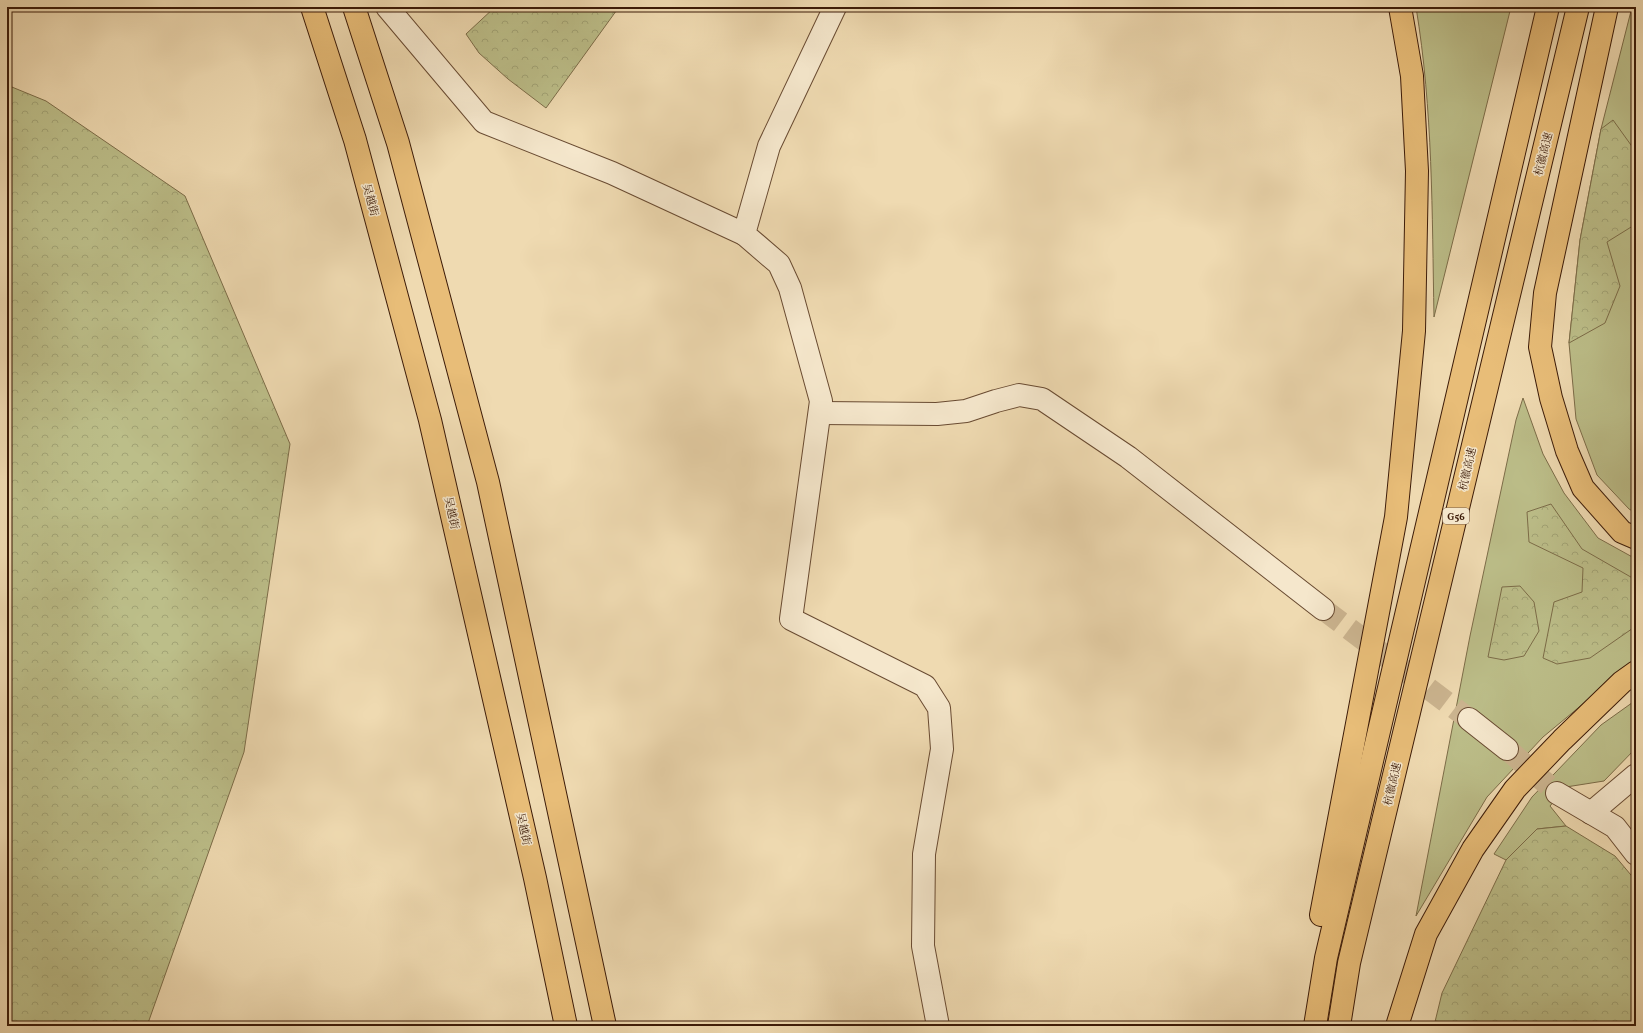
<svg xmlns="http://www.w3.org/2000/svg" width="1643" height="1033" font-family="Vollkorn,'Noto Serif SC',serif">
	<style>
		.grass { fill: #bcbe89; stroke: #7c6c48 }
		.forest { fill: url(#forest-crowns); stroke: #7c6c48 }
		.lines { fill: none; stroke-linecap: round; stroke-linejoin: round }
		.minor-tunnel { stroke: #cbb48f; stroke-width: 22; stroke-dasharray: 22 11; stroke-linecap: butt }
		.minor-casing { stroke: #694b32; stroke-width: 24 }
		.trunk-casing { stroke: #3c1b08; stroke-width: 24 }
		.motorway-casing { stroke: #3c1b08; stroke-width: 24 }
		.minor { stroke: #f5e7cc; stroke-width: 22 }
		.trunk { stroke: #e8bd78; stroke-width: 22 }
		.motorway { stroke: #e8bd78; stroke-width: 22 }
		.labels { text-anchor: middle; stroke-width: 3; stroke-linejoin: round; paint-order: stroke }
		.shield { fill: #f5e7cc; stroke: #745843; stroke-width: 1 }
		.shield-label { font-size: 10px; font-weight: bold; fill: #3c1b08 }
		.street-label { font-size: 11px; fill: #3c1b08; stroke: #f5e7cc }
	</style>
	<defs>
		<pattern id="forest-crowns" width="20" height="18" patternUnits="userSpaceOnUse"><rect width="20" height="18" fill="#bcbe89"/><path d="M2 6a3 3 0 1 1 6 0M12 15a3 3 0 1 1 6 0" fill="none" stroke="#a2a375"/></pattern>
	</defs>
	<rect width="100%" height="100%" fill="#efdab1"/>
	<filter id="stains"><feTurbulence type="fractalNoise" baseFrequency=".005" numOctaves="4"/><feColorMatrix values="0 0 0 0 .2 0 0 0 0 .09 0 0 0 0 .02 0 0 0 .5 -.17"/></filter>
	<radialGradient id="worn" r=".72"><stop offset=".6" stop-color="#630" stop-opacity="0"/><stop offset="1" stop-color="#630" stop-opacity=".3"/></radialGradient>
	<g class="grass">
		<path d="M1416,7H1511L1434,317C1432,213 1433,110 1416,7Z"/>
		<polygon points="1631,11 1636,18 1636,513 1629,509 1597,475 1576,419 1569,343 1580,240 1601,129"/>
		<polygon points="1523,398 1543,454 1564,493 1598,538 1636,559 1636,660 1543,737 1487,797 1416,916 1470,636 1516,420"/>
		<polygon points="1636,700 1636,748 1604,781 1566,787 1550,806 1566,826 1537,829 1506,860 1494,854 1532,797 1601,725"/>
	</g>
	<g class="forest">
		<polygon points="495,7 619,7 546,108 508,79 479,53 466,34"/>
		<polygon points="7,85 46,101 185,196 290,444 244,752 147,1026 7,1026"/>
		<polygon points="1613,120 1636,152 1636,224 1607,242 1620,286 1605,323 1569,343 1580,240 1601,129"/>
		<polygon points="1551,504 1582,549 1636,580 1636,626 1590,658 1557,664 1543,658 1554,602 1582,592 1583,568 1529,542 1527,512"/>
		<polygon points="1520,586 1534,602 1539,631 1524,656 1504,660 1488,657 1502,587"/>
		<polygon points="1566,826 1615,856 1636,881 1636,1026 1434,1026 1442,993 1506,860 1537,829"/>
	</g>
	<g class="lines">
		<g class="minor-tunnel">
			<polyline points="1323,609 1469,719"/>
			<polyline points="1507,749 1557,793"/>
		</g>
		<defs>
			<g id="minor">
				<polyline points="387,7 484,122 612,173 744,234"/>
				<polyline points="835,7 769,146 744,234 779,264 790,288 821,401 791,619 925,686 939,708 942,749 924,854 923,946 938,1026"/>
				<polyline points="820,413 937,414 966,411 996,401 1019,395 1042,399 1128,457 1323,609"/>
				<polyline points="1469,719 1507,749"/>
				<polyline points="1557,793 1615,827 1636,854"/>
				<polyline points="1591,813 1636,775"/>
			</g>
			<g id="trunk">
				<polyline points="312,7 355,140 430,420 535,878 566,1026"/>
				<polyline points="354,7 398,143 488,482 605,1026"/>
			</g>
			<g id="motorway">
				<polyline points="1607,7 1545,293 1540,347 1551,398 1567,451 1583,488 1622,532 1636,538"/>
				<polyline points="1321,915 1396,517 1414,331 1417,171 1412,76 1400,7"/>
				<polyline points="1315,1026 1326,958 1548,7"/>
				<polyline points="1339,1026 1349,963 1578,7"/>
				<polyline points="1397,1026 1426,934 1473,849 1515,789 1562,740 1622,682 1636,672"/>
			</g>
		</defs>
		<use href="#minor" class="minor-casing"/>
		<use href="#trunk" class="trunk-casing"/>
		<use href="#motorway" class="motorway-casing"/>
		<use href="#minor" class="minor"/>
		<use href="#trunk" class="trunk"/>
		<use href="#motorway" class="motorway"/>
	</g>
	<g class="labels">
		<rect class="shield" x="1443" y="508" width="26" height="16" rx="3"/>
		<g class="shield-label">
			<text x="1456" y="520">G56</text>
		</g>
		<g class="street-label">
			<text transform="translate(1543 154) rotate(-76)" y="4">杭徽高速</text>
			<text transform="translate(371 200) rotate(75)" y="4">吴越街</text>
			<text transform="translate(1467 469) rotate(-77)" y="4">杭徽高速</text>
			<text transform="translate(452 513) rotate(77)" y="4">吴越街</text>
			<text transform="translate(1392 784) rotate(-77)" y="4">杭徽高速</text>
			<text transform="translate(524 829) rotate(77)" y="4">吴越街</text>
		</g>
	</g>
	<rect width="1643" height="1033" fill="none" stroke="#efdab1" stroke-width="24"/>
	<rect x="8" y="8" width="1627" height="1017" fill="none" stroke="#3c1b08" stroke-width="2"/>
	<rect x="12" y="12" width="1619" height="1009" fill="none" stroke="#3c1b08"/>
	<rect width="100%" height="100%" filter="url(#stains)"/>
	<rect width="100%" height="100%" fill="url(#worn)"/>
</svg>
